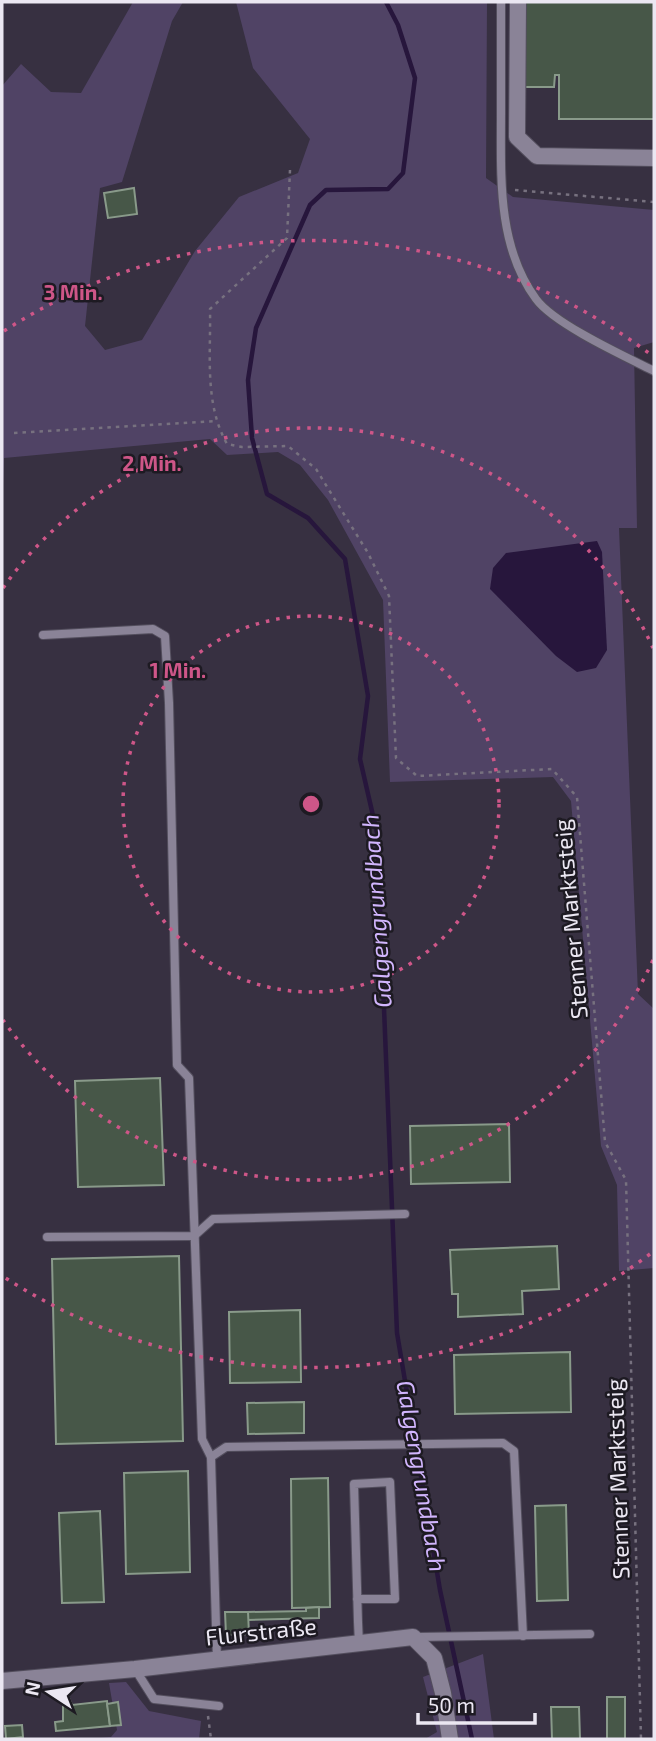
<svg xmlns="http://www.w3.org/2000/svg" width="656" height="1741" font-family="'Exo 2',sans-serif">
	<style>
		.green { fill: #504365 }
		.water { fill: #27163c }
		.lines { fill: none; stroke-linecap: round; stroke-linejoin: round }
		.stream { stroke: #27163c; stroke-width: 4.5 }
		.building { fill: #475748; stroke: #899a8a; stroke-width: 2 }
		.service-casing { stroke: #534e5d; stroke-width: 10 }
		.minor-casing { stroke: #534e5d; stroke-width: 18 }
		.path { stroke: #77717f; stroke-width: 2.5; stroke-dasharray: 3.5 5; stroke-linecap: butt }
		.service { stroke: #8a8397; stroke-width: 8 }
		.minor { stroke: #8a8397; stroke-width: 16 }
		.ring { fill: none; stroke: #ce5688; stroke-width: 3.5; stroke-dasharray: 3.5 7 }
		.labels { text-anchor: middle; stroke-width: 5; stroke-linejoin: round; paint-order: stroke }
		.street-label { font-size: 23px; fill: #ebe7f2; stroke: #1d1a22 }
		.water-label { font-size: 24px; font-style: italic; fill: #d1b5fd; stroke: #1d1a22 }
		.centre { fill: #ce5688; stroke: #1d1a22; stroke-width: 3.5 }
		.ring-label { font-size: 21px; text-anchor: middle; font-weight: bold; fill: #ce5688; stroke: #1d1a22; stroke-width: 5; stroke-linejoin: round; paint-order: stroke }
	</style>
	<rect width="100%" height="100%" fill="#373041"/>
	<g class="green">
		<polygon points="133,2 183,2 172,21 122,182 100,188 85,326 105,350 142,340 195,251 239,197 298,173 310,139 253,68 236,2 487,2 486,178 513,197 654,210 654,342 634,348 637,528 619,528 638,994 654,1009 654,1268 619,1271 617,1185 601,1146 571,801 553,777 390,782 383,600 328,500 300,465 278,452 227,455 210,439 4,458 2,512 2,86 21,64 51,92 81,93"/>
		<polygon points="483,1654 494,1739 425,1739 437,1732 423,1677"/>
		<polygon points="126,1682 149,1711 201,1721 199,1739 91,1739 111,1737 117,1730 109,1683"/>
	</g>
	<polygon class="water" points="597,541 602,552 607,650 596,668 577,672 556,656 490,589 493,568 506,553"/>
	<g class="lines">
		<polyline class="stream" points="386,2 398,25 415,78 403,173 388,189 326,190 310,205 256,328 248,380 252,438 267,494 308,518 345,559 368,696 360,759 377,833 397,1333 440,1590 472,1739"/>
	</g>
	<g class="building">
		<polygon points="523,2 654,2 654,119 559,119 559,75 555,75 554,87 523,87"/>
		<polygon points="134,188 137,214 108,218 104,193"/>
		<polygon points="160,1078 164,1185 78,1187 75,1081"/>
		<polygon points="509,1124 510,1182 411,1184 410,1126"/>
		<polygon points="557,1246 559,1289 522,1291 523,1314 458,1317 458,1294 452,1294 450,1250"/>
		<polygon points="179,1256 183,1441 56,1444 52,1259"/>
		<polygon points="300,1310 301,1382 230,1383 229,1312"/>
		<polygon points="570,1352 571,1412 455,1414 454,1355"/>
		<polygon points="304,1402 304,1433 248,1434 247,1403"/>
		<polygon points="188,1471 190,1572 126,1574 124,1473"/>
		<polygon points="328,1478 330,1607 292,1608 291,1479"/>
		<polygon points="566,1505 568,1600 537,1601 535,1506"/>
		<polygon points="100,1511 104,1602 62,1603 59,1513"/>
		<polygon points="319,1607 319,1618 248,1620 248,1612 306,1611 306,1608"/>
		<polygon points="225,1612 248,1612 249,1634 226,1635"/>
		<rect x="607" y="1697" width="18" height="42"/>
		<polygon points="69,1698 72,1705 107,1701 110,1726 56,1731 55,1722 63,1721 63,1702"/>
		<polygon points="118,1702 121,1725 110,1726 107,1704"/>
		<polygon points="551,1707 579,1707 580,1739 552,1739"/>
		<polygon points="22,1725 23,1737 6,1739 5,1726"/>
	</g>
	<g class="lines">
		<defs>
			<g id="service">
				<path d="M501,2C501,39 501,77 501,114C501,176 497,246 536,299C554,324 626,357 654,371"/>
				<polyline points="43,635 153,629 165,636 169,703 177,1065 189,1078 202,1439 211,1457 217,1660"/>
				<polyline points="47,1237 194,1236 213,1219 405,1214"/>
				<polyline points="211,1457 226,1447 503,1443 514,1451 523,1636"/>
				<polyline points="357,1599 395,1599 390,1482 354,1484 358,1622 359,1644"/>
				<polyline points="416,1637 590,1634"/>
				<polyline points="135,1669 154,1699 219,1706"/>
			</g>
			<g id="minor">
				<polyline points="518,2 517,137 537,156 654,158"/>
				<polyline points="2,1681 135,1669 413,1637 434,1658 443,1693 450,1739"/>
			</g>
		</defs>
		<use href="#service" class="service-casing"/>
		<use href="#minor" class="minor-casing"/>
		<g class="path">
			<path d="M290,170L287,238L210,309C211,355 204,403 227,444L242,447L288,446L316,469L368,553L389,596L396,758L417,776L552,769L577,797L605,1142L626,1180L641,1739"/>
			<polyline points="515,190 654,202"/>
			<polyline points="14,433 216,421"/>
			<polyline points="208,1716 211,1739"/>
		</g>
		<use href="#service" class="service"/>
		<use href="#minor" class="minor"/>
	</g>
	<g class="ring">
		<circle cx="311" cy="804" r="188"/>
		<path d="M653 960A376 376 0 0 1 3 1020M3 588A376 376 0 0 1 653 648"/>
		<path d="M650 1254A564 564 0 0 1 4 1277M4 331A564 564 0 0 1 650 354"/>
	</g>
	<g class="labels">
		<g class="street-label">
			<text transform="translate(571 919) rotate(-95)" y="8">Stenner Marktsteig</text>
			<text transform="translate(618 1479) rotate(-92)" y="8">Stenner Marktsteig</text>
			<text transform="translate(261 1632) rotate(-6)" y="8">Flurstraße</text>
		</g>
		<g class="water-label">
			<text transform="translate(377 911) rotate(-94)" y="8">Galgengrundbach</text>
			<text transform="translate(421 1476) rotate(80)" y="8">Galgengrundbach</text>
		</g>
	</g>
	<circle cx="311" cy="804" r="10" class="centre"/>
	<g class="ring-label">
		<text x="73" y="300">3 Min.</text>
		<text x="152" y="471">2 Min.</text>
		<text x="178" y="678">1 Min.</text>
	</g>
	<rect width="656" height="1741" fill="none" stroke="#ebe7f2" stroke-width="7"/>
	<g transform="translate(49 1692) rotate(282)" stroke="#1d1a22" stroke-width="5" paint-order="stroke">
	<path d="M0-5L12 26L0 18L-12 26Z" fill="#ebe7f2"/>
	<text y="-10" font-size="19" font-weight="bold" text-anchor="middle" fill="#ebe7f2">N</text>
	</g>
	<path d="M418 1713v10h117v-10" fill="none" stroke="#ebe7f2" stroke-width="3.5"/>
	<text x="428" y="1713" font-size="21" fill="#ebe7f2" stroke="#1d1a22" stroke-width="5" paint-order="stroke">50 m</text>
</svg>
